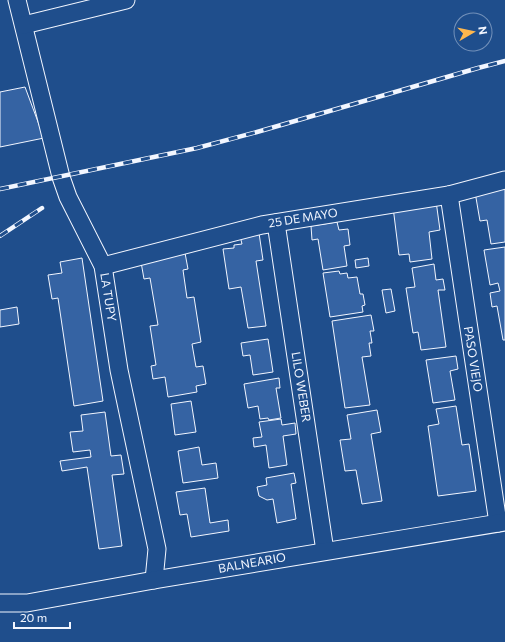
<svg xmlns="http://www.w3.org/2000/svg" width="505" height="642" font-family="Commissioner,sans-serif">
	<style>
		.building { fill: #3563a3; stroke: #f2f6ff }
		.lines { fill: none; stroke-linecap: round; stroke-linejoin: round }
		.street-casing { stroke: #f2f6ff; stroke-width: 19 }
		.street { stroke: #1f4e8c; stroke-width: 17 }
		.rail-casing { stroke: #f2f6ff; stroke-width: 4.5 }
		.rail { stroke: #1f4e8c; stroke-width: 3; stroke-dasharray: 9; stroke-linecap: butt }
		.labels { text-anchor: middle; stroke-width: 3; stroke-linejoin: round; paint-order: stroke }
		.street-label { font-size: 12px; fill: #f2f6ff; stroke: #1f4e8c }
	</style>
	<rect width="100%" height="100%" fill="#1f4e8c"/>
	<g class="building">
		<polygon points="25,87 44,138 0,147 0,92"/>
		<polygon points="505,188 505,242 491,244 487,220 480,221 475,192"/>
		<polygon points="436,201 440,230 429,232 432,259 410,262 409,254 399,255 393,207"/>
		<polygon points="337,222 339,230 348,229 350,245 344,246 347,266 323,270 318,239 312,240 311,226"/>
		<polygon points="259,233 263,260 256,261 266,326 248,328 241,287 229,289 223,249 234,248 234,245 242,244 240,236"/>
		<polygon points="505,247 505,340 503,340 497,306 492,307 490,293 500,291 498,283 490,285 484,250"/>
		<polygon points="185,253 188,269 183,270 187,298 194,297 201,342 192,344 196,367 203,366 206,384 196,386 197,392 168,397 165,377 153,379 151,366 156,365 150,326 158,325 150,278 144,279 141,262"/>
		<polygon points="82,258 103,401 74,406 58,298 52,299 48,275 62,273 60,262"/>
		<polygon points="368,258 369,266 356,268 355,260"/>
		<polygon points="434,264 436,280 443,279 445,290 438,290 446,347 421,350 418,332 413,333 406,288 415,287 412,268"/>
		<polygon points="339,271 340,274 347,273 348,278 357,277 360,294 363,294 365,305 362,306 363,312 330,317 323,273"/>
		<polygon points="391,289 395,311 386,313 382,290"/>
		<polygon points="17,307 19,324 0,327 0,310"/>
		<polygon points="371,315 374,331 370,331 372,343 369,343 371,356 362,357 370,405 345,408 332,321"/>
		<polygon points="268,339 273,372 253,375 250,355 243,356 241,343"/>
		<polygon points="456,356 458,369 450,371 455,400 433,403 426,360"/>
		<polygon points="279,378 280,388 276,388 281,418 269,420 268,418 260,419 258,406 248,408 244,384"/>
		<polygon points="191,401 196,432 175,435 171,404"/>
		<polygon points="456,406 462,445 469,444 476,491 438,496 428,426 439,424 436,409"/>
		<polygon points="377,410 381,432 371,434 382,501 362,504 356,470 345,471 340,440 351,439 347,415"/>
		<polygon points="105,412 111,456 121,455 124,474 112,475 122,546 99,549 87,467 62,471 60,461 91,457 90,450 73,452 70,432 83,431 81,415"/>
		<polygon points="281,419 282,425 295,423 296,434 283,436 287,465 269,468 266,445 254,447 253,438 262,437 259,422"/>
		<polygon points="199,447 202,465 216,463 218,478 183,483 178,451"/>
		<polygon points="294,473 296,483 291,484 296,519 277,523 273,499 267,500 259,496 257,487 267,485 266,478"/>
		<polygon points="205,488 210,523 228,520 229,531 191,537 187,514 180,515 176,492"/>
	</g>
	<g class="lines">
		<defs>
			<g id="street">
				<polyline points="17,0 61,177 68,197 103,266 119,370 157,549 154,580"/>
				<polyline points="24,25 126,0"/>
				<polyline points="449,195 498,523"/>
				<polyline points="276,223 325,551"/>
				<polyline points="103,266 262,225 449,195 505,180"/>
				<polyline points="0,603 27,603 154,580 505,522"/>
			</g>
		</defs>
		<use href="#street" class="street-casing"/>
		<use href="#street" class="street"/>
		<defs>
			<g id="rail">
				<polyline points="0,189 197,148 257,132 478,68 505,61"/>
				<polyline points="0,236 42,208"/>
			</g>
		</defs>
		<use href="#rail" class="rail-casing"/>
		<use href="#rail" class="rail"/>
	</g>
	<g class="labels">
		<g class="street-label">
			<text transform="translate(303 218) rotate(-9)" y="4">25 DE MAYO</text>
			<text transform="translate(108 297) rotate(81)" y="4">LA TUPY</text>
			<text transform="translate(473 359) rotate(81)" y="4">PASO VIEJO</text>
			<text transform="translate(301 387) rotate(81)" y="4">LILO WEBER</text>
			<text transform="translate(252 563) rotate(-10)" y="4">BALNEARIO</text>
		</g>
	</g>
	<g transform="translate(473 32) rotate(81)"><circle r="19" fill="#1f4e8c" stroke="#7391ba"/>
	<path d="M0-3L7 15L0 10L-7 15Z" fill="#ffb74d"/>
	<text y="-6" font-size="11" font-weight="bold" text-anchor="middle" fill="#f2f6ff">N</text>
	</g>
	<path d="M14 622v6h56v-6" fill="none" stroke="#f2f6ff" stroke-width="2"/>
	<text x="20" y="622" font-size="12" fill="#f2f6ff" stroke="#1f4e8c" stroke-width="3" paint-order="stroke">20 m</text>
</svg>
